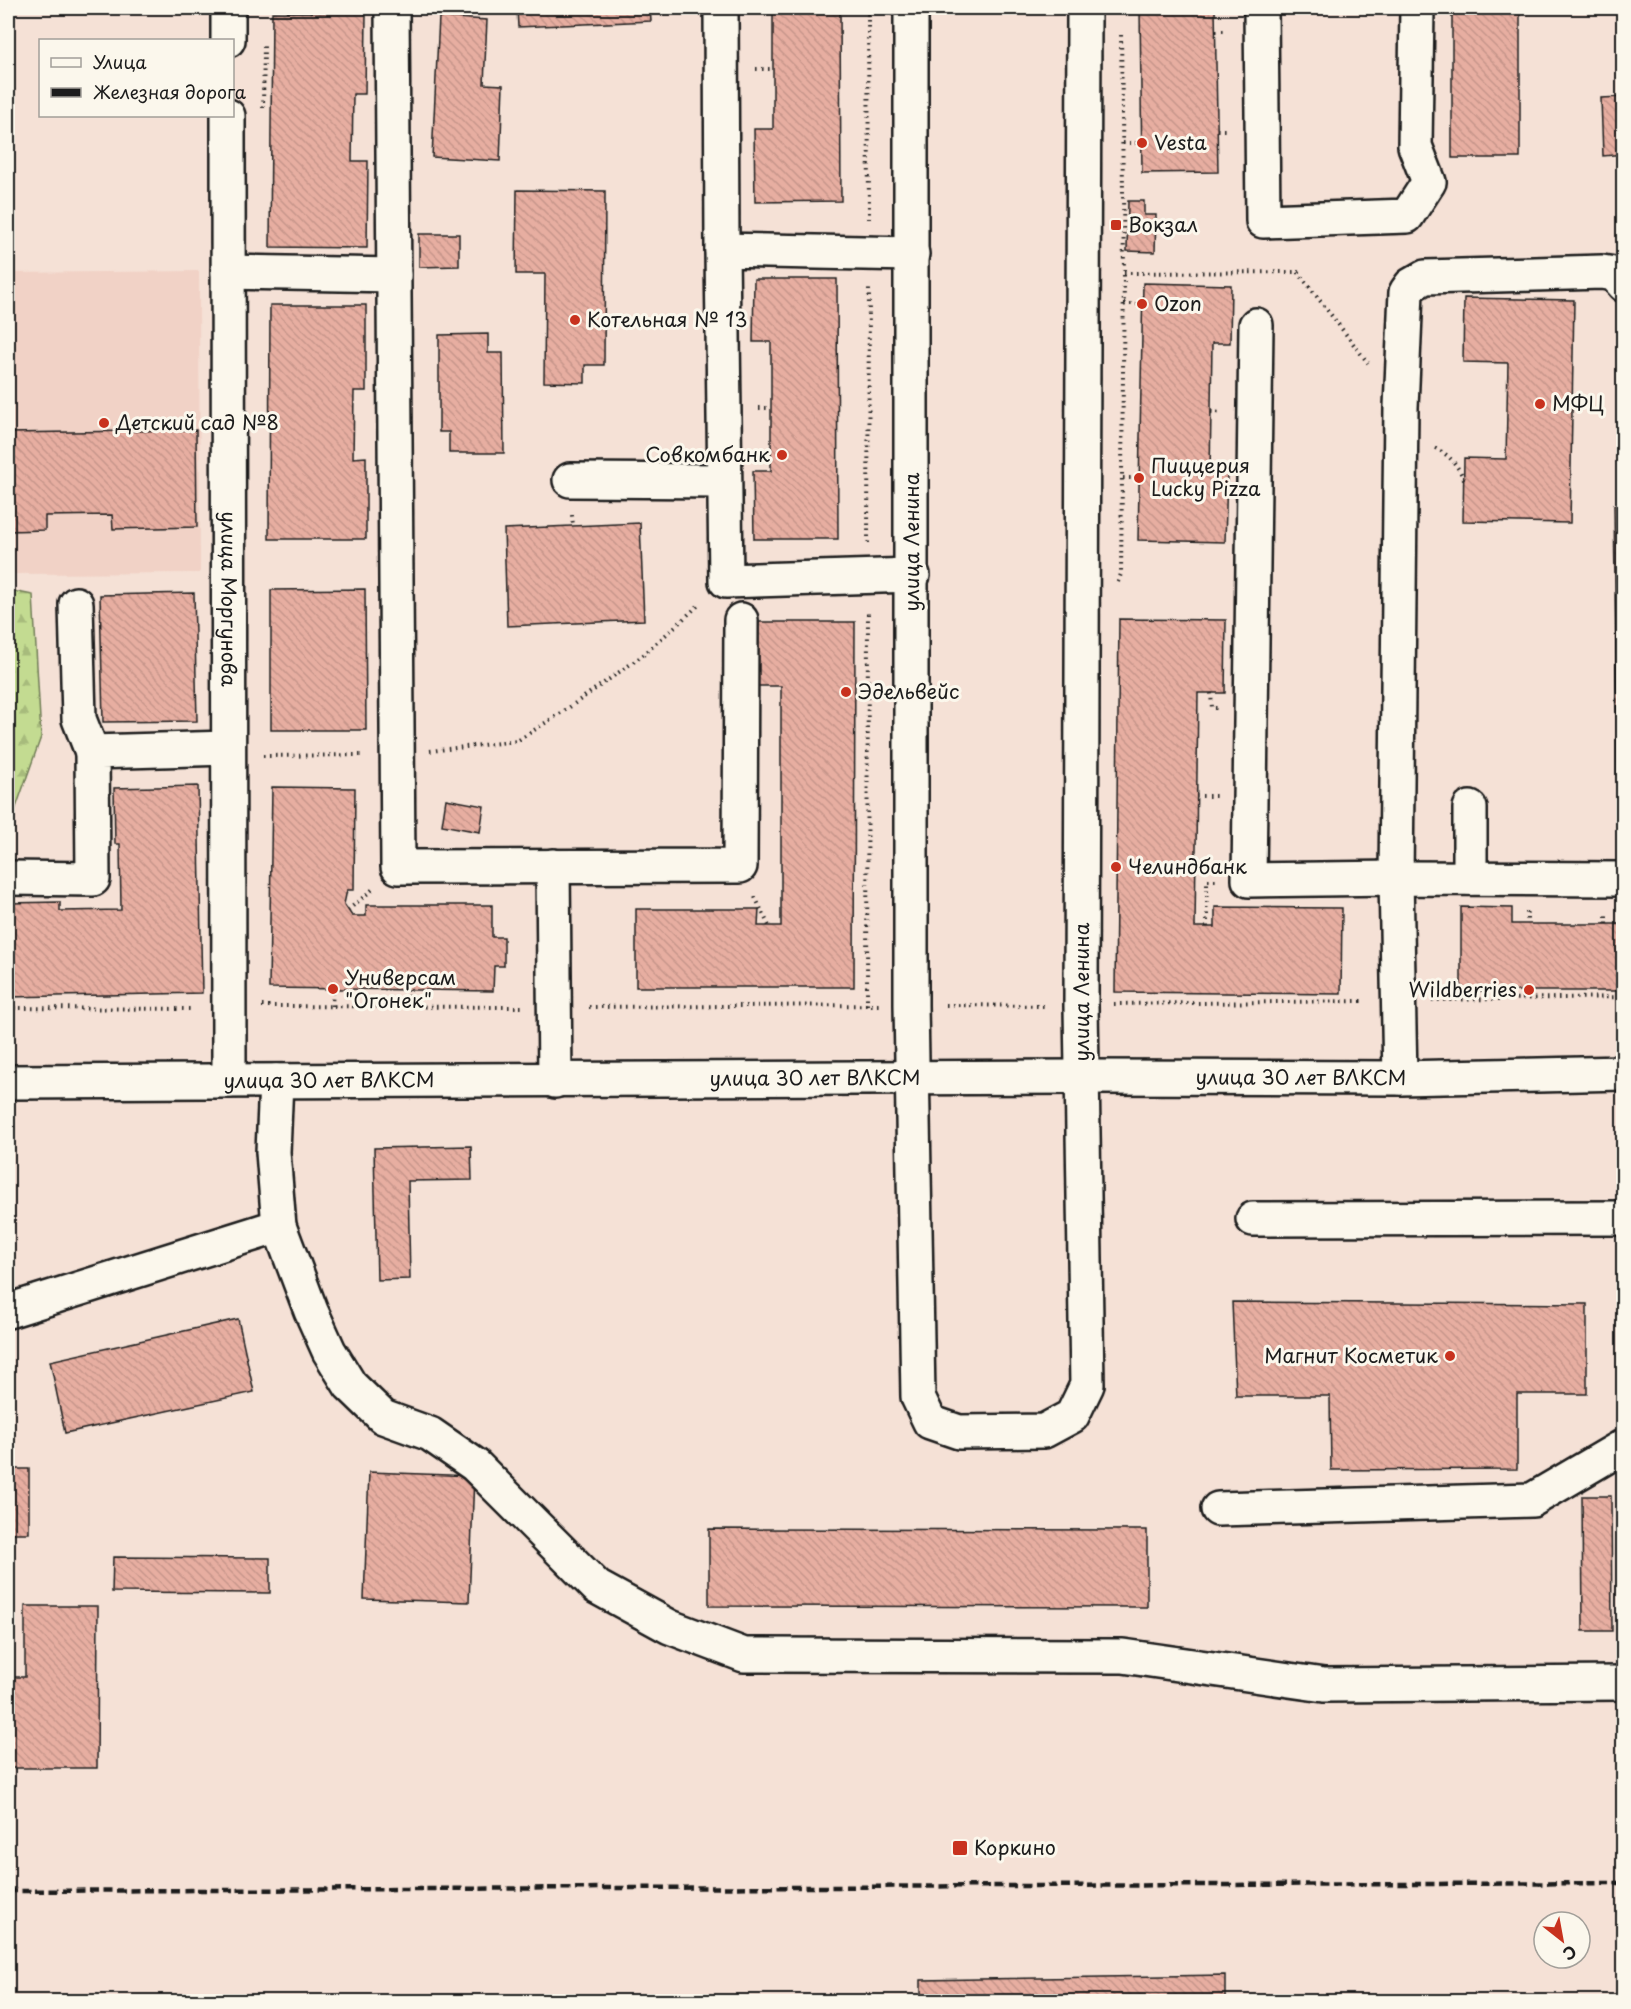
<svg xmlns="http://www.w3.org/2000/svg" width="1631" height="2009" font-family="'Playpen Sans',sans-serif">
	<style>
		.built { fill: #f1d2c6 }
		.forest { fill: url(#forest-firs); stroke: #707c56; stroke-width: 1.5 }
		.building { fill: url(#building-back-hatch); stroke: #1c1c1c; stroke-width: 1.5 }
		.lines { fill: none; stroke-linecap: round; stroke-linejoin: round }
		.minor-casing { stroke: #1c1c1c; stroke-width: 38 }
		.major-casing { stroke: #1c1c1c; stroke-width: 38 }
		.path { stroke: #1c1c1c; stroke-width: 4; stroke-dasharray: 1.5 4.5; stroke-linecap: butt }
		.minor { stroke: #fbf7ec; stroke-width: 33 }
		.major { stroke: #fbf7ec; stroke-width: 33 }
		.rail { stroke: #1c1c1c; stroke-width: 4.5; stroke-dasharray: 9 4.5; stroke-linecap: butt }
		.poi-dot { fill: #c8321e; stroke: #fbf7ec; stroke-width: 2 }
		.labels { text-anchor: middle; stroke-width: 6; stroke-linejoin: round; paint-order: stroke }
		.poi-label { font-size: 20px; fill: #1c1c1c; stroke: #fbf7ec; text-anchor: start }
		.street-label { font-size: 20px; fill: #1c1c1c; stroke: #fbf7ec }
	</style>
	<defs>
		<pattern id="forest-firs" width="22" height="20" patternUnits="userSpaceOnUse" patternTransform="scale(1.5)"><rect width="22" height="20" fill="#c3db91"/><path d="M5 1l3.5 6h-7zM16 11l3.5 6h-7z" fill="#a7bb7c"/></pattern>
		<pattern id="building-back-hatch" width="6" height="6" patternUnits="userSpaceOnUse" patternTransform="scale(1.5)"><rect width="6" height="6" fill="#e7aea1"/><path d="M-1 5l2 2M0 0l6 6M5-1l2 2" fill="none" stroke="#c6958a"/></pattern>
	</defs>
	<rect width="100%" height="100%" fill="#f5e1d6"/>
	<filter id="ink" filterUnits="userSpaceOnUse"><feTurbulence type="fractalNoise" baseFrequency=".0167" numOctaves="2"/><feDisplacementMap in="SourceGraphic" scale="12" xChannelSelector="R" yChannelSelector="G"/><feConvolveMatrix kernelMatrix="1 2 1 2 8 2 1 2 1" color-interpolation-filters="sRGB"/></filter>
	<g filter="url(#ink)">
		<polygon class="built" points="199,271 200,573 8,574 8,273"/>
		<polygon class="forest" points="8,590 33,595 41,737 8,830"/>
		<g class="building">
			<polygon points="517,8 650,8 651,21 518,27"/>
			<polygon points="773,8 840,8 841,201 755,202 754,129 773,129"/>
			<polygon points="1140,8 1215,8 1218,172 1142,173"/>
			<rect x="1452" y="8" width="68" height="150"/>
			<polygon points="272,12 366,13 365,94 353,94 352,161 368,161 367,248 270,247"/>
			<polygon points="439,17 487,20 484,84 503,85 500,161 432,157"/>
			<polygon points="1624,97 1624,154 1603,156 1601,98"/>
			<polygon points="517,190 605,191 604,365 585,365 585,383 544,382 545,274 516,274"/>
			<polygon points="1128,201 1144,201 1144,215 1156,215 1155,252 1127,251"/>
			<polygon points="419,234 459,234 459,266 419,267"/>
			<polygon points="754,279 837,279 838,539 754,539 753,471 771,471 771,342 753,342"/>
			<polygon points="1143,283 1231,285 1230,343 1212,343 1210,474 1227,474 1225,542 1138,540"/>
			<polygon points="1464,298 1574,300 1570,523 1463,521 1464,458 1506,459 1508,363 1463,362"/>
			<polygon points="270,305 366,305 366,391 354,391 353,458 366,457 366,539 269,539"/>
			<polygon points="488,334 488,353 503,353 504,453 449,453 449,432 439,432 439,335"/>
			<polygon points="196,430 197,527 113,529 112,515 45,516 45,530 8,531 8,433"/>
			<polygon points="1614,505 1624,505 1624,817 1618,817"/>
			<polygon points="640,523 644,620 507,626 504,529"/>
			<polygon points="365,589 366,730 271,730 271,590"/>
			<polygon points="194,593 197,721 103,722 100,595"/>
			<polygon points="1119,619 1226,620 1225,693 1198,693 1195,927 1215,927 1215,907 1342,908 1341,994 1115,992"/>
			<polygon points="753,622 855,622 854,987 636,987 636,909 759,909 758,926 781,926 781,686 753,686"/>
			<polygon points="198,786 202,993 8,997 8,903 60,902 60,911 121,910 120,844 115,844 114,788"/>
			<polygon points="272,787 355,788 354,890 347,890 344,904 352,916 366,916 366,905 492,905 492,937 504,937 504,966 494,966 493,991 269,988"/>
			<polygon points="446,799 484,806 480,832 442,825"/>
			<polygon points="1461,907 1512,908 1512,924 1624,924 1624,991 1461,991"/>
			<polygon points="471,1146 472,1180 408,1181 410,1279 377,1280 374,1148"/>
			<polygon points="1232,1302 1587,1304 1587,1394 1517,1394 1517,1469 1331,1470 1330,1396 1236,1396"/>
			<polygon points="238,1319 254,1392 65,1433 50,1361"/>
			<rect x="8" y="1469" width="21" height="64"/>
			<polygon points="369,1472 474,1476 469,1602 364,1599"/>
			<polygon points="1582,1496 1611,1496 1612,1631 1583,1631"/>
			<polygon points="709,1529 1147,1530 1147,1607 709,1606"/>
			<polygon points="113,1557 270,1558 270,1593 112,1592"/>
			<polygon points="25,1606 98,1606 97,1768 8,1768 8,1677 25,1677"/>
			<polygon points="1225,1975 1225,2002 921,2002 921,1980"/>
			<polygon points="554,2000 554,2002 494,2002 494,2001"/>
		</g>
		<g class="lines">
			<defs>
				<g id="minor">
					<polyline points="392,8 398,867 740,866 741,620"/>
					<polyline points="721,8 722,250"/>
					<polyline points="911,8 911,1005 918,1397 930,1422 959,1432 1044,1431 1072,1416 1087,1385 1081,1006 1084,8"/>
					<polyline points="1261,8 1263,221 1407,216 1429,182 1415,146 1417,8"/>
					<polyline points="228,40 228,8"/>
					<path id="s1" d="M228,116L229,1081"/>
					<polyline points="912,254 722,250 726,581 913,575"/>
					<polyline points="228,272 394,275"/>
					<polyline points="1256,325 1249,880 1396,878 1401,407 1406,292 1411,285 1425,277 1602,272 1614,274 1624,285"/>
					<polyline points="570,480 724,481"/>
					<polyline points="76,604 79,719 92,752"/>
					<polyline points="553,866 555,1081"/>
					<polyline points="8,878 93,879 92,752 228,748"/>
					<polyline points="1470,878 1470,808"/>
					<polyline points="1400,1078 1396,878 1624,879"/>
					<polyline points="276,1081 273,1152 279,1226 311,1311 329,1351 350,1385 383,1417 430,1434 475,1465 597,1587 670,1627 744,1655 1123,1656 1324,1685 1624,1683"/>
					<polyline points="1253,1219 1624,1218"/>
					<polyline points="8,1311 279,1226"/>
					<polyline points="1218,1509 1532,1500 1624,1446"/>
				</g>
				<g id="major">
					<path id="s2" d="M8,1082L1083,1077L1400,1078L1624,1073"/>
				</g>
			</defs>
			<use href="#minor" class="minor-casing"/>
			<use href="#major" class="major-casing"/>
			<g class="path">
				<polyline points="868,8 869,219"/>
				<polyline points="1216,31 1227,31"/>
				<polyline points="756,69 773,69"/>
				<polyline points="263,108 264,46"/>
				<polyline points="1217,130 1229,130"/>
				<polyline points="1123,143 1142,143"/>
				<polyline points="1124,273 1298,272 1368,363"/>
				<polyline points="1124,304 1142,304"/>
				<polyline points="759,408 770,408"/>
				<polyline points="1211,412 1222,413"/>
				<path d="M1435,448C1450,455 1457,465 1464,479"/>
				<polyline points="1123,478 1139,478"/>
				<polyline points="572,515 573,526"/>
				<polyline points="868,543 869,286"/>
				<polyline points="1118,582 1121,574 1124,273 1121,32"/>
				<polyline points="1211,693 1212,708 1217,708"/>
				<polyline points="430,751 517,741 564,711 642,656 700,604"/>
				<polyline points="263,756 363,755"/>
				<polyline points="1196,796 1217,796"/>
				<polyline points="755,897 769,926"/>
				<polyline points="348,910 373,889"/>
				<polyline points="1527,912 1527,923"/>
				<polyline points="1606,924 1606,912"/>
				<polyline points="1207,927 1207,880 1216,880"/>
				<polyline points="408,989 409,1006"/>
				<polyline points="1432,1000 1624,997"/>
				<polyline points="1114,1004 1364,1001"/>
				<polyline points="867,1005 868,610"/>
				<polyline points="946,1005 1047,1006"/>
				<polyline points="262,1006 522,1007"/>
				<polyline points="332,1006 333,989"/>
				<polyline points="589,1007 879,1005"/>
				<polyline points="8,1008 194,1009"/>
			</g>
			<use href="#minor" class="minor"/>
			<use href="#major" class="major"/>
			<polyline class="rail" points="8,1891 1624,1883"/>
		</g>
	</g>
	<g class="poi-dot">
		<circle cx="1142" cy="143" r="6"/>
		<rect x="1110" y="219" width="12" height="12" rx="3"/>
		<circle cx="1142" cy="304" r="6"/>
		<circle cx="575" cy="320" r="6"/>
		<circle cx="1540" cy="404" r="6"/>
		<circle cx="104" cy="423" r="6"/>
		<circle cx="782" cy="455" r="6"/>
		<circle cx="1139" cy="478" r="6"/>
		<circle cx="846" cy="692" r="6"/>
		<circle cx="1116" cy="867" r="6"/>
		<circle cx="333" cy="989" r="6"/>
		<circle cx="1529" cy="990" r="6"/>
		<circle cx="1450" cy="1356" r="6"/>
		<rect x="952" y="1840" width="16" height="16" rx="3"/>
	</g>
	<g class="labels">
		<g class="poi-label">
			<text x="1154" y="150">Vesta</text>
			<text x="1128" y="232">Вокзал</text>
			<text x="1154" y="311">Ozon</text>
			<text x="587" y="327">Котельная № 13</text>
			<text x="1552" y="411">МФЦ</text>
			<text x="116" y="430">Детский сад №8</text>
			<text x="770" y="462" text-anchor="end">Совкомбанк</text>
			<text x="1151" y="473">Пиццерия<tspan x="1151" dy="23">Lucky Pizza</tspan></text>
			<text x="858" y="699">Эдельвейс</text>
			<text x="1128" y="874">Челиндбанк</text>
			<text x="345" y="985">Универсам<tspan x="345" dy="23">"Огонек"</tspan></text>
			<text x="1517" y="997" text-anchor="end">Wildberries</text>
			<text x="1438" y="1363" text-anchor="end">Магнит Косметик</text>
			<text x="974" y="1855">Коркино</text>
		</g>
		<g class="street-label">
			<text transform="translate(912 542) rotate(-90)" y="7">улица Ленина</text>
			<text dy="7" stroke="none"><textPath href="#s1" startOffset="483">улица Моргунова</textPath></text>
			<text transform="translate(1082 992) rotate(-90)" y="7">улица Ленина</text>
			<text dy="7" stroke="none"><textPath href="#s2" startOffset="807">улица 30 лет ВЛКСМ</textPath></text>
			<text dy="7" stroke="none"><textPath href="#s2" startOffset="1293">улица 30 лет ВЛКСМ</textPath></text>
			<text dy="7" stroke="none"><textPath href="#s2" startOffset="321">улица 30 лет ВЛКСМ</textPath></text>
		</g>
	</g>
	<rect width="1631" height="2009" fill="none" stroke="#fbf7ec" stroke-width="30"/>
	<rect x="15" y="15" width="1601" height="1979" fill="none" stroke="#1c1c1c" stroke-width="2" filter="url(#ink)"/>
	<rect x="39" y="39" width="195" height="78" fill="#fbf7ec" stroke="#a29f99" stroke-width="1.5"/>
	<rect x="51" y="58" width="30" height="9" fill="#fbf7ec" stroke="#a29f99" stroke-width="1.5"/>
	<text x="93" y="69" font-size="18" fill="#1c1c1c">Улица</text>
	<rect x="51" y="88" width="30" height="9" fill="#1c1c1c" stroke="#a29f99" stroke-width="1.5"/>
	<text x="93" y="99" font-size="18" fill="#1c1c1c">Железная дорога</text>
	<g transform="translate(1562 1940) rotate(149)"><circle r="28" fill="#fbf7ec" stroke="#a29f99" stroke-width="1.5"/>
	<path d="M0-4.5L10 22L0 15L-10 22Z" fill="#c8321e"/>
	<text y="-9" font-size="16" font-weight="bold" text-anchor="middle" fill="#1c1c1c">С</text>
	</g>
</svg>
